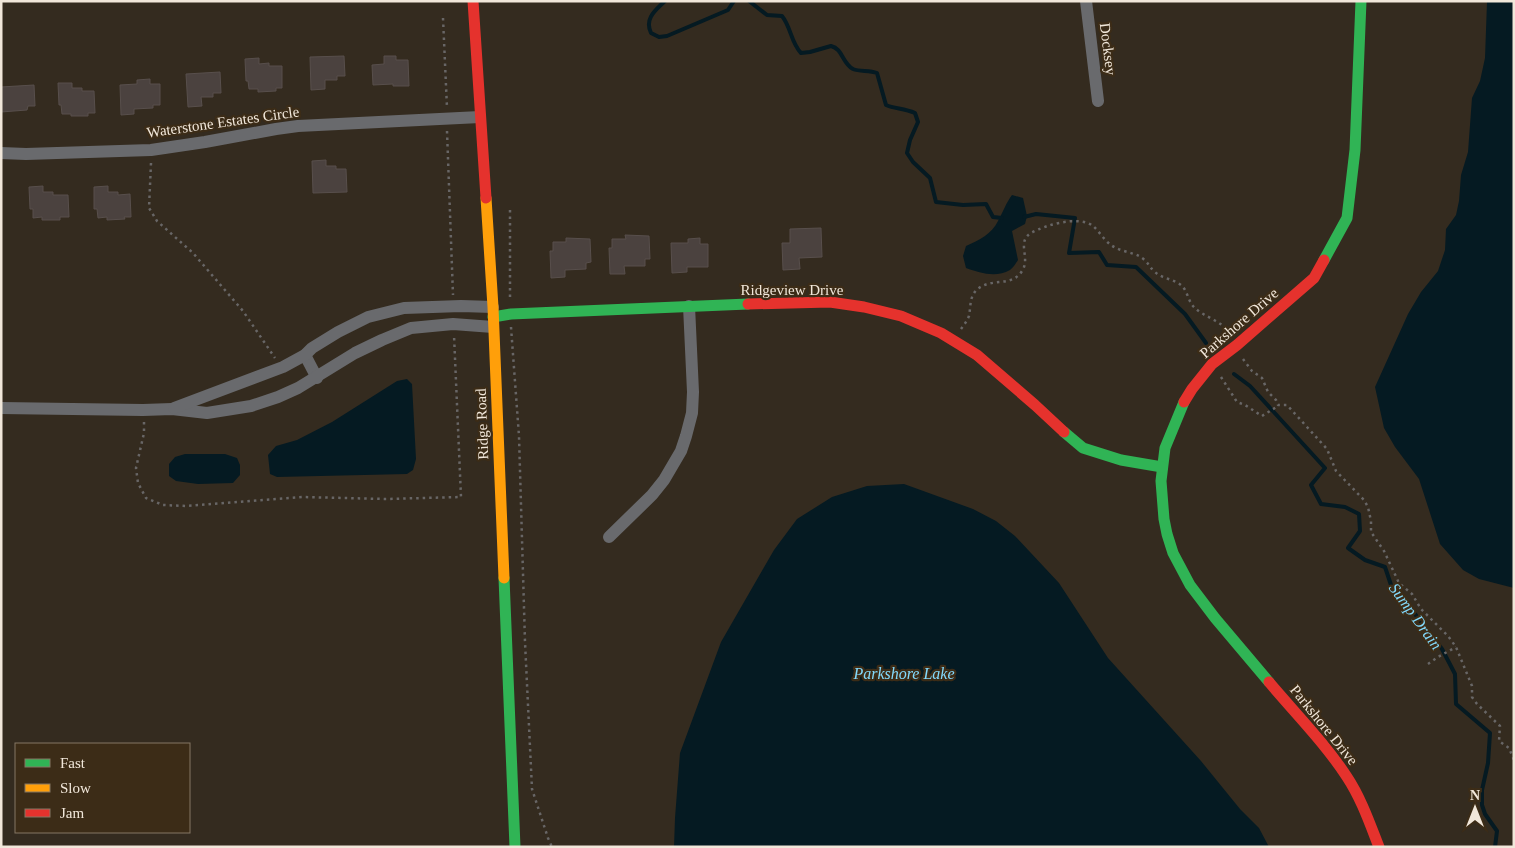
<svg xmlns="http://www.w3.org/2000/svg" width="1515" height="848" font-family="'Times New Roman',serif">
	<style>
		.water { fill: #051a22 }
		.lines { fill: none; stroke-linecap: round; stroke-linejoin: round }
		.stream { stroke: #051a22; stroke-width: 4 }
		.building { fill: #4b423f; stroke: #584f4c }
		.path { stroke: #686666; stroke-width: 2.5; stroke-dasharray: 2.5 4; stroke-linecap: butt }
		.street { stroke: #696a6d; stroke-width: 12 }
		.fast { stroke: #30b455; stroke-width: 11 }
		.slow { stroke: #ff9f0a; stroke-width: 11 }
		.jam { stroke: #e5322d; stroke-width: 11 }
		.labels { text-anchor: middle; stroke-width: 4.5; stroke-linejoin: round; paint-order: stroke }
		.street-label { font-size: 15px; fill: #f1e7da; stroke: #3c2c17 }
		.water-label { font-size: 16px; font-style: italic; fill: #83dafd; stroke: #3c2c17 }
	</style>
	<rect width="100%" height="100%" fill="#342b1f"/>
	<g class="water">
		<polygon points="1514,1 1514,588 1479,579 1463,570 1440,544 1419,479 1395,447 1384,428 1375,387 1408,314 1421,292 1438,271 1445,250 1446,229 1456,215 1459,201 1461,175 1468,152 1472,98 1480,81 1485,58 1487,2"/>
		<path d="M1012,195L1023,198L1027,216L1025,224L1012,231L1018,260C1016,263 1013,268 1010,270C996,278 980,273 966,268L963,256L966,246C979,240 992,234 998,221C1003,212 1006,203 1012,195Z"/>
		<polygon points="407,379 412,384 416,459 413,470 407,474 277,477 270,474 268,455 276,446 297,440 332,422 397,381"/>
		<polygon points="185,454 225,454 237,458 240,465 240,475 233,483 198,484 176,481 169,476 169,464 175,457"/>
		<polygon points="904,484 973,509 996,521 1015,536 1059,583 1108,658 1201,761 1240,809 1259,828 1269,847 674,847 675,818 680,753 721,642 774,550 797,519 832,497 867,486"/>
	</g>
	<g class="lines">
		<g class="stream">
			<path d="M665,1C656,10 644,18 651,33L659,37L667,36L728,10L734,1"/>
			<path d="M749,1L767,15L782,16C791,27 791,43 801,53L810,52L831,46C843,49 842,63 853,69C860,72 869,70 877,73L886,105C895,109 904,108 915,113L918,122L910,140L907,153L913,162L930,178L936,202L963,205L986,204L993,217L1002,218"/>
			<polyline points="1024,217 1036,214 1075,218 1069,253 1099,252 1107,265 1136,267 1185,314 1206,343"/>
			<polyline points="1234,374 1250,386 1325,468 1311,485 1321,504 1345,507 1359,514 1360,531 1348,548 1365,560 1385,567 1392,588 1415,614 1442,649 1455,674 1456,704 1490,733 1488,763 1482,790 1482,805 1485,814 1497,831 1495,847"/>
		</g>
	</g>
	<g class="building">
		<polygon points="344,56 345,76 337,76 337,80 325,80 325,89 311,90 310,57"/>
		<polygon points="384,56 396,56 396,60 408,60 409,86 393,86 393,84 373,85 372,65 384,64"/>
		<polygon points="259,58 259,64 269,63 269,66 282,66 282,88 276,88 276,91 258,92 258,89 249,89 248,81 246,81 245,59"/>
		<polygon points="220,72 221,93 213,93 213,97 201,97 202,106 188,107 186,74"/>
		<polygon points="150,79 150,84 160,84 160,105 153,105 153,108 134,109 134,114 121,115 120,85 137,84 137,80"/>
		<polygon points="58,83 72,83 72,88 82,88 82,91 94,91 95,113 88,113 88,116 71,116 71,114 62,114 61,105 59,105"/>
		<polygon points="34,85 35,106 28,106 27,110 1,112 1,87"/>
		<polygon points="326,160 326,166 336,166 336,169 346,169 347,192 313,193 312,161"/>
		<polygon points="43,186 43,192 53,192 53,195 68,195 69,217 60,217 60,220 42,220 42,217 33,218 33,209 30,209 29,187"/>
		<polygon points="108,186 108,192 118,192 118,195 130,194 131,217 124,217 125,219 107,220 107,217 98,218 97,209 94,209 94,187"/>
		<polygon points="821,228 822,257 799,258 800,269 783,270 782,243 790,243 790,229"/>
		<polygon points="625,235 649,236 650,259 645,259 645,266 624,266 625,274 610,274 609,248 612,248 612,239 626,239"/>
		<polygon points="566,238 590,239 591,262 586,263 586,269 565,270 565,277 551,278 550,251 553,251 553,242 566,242"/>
		<polygon points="700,238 700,244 708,244 708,267 687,267 687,272 672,273 671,243 688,243 688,239"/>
	</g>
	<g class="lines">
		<g class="path">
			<polyline points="443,18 447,108"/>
			<polyline points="447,131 453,295"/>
			<polyline points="151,163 149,208 157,221 193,253 243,311 275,358"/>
			<polyline points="510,210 510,299"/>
			<polyline points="511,327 519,436 525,642 532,789 548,838 552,847"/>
			<path d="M961,329C964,325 967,321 969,316C971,306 969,295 979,288C993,278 1012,287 1022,271C1031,258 1016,242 1031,233C1045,225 1079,215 1093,226C1099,231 1104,240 1111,245C1119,251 1131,252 1139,256C1149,262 1148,266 1155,272C1162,279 1175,279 1182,286C1188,292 1188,302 1195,308C1204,317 1220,320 1229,332"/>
			<polyline points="1243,359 1252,371 1262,378 1268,392 1276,400 1278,405 1287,405 1327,449 1336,471 1364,500 1368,507 1371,521 1371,532 1384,551 1399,583 1412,594 1421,609 1448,636 1456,647 1472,686 1472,697 1477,704 1500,726 1499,741 1509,748 1514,760"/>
			<polyline points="1221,377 1237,402 1245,405 1262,416 1278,406"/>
			<polyline points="144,422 144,433 136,468 138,483 146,498 163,505 186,506 303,497 386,499 461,497 454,335"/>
			<polyline points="1428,664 1438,657 1456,647"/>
		</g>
		<g class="street">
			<polyline points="1086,1 1098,101"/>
			<polyline points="1,153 26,154 151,150 205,142 276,129 298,126 480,117"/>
			<polyline points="305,355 317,378"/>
			<polyline points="1,408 143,410 172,409 207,413 251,406 278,397 298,388 355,353 382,340 411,328 453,324 493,327"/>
			<polyline points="174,408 283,367 305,355 312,348 338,332 368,317 404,308 461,306 493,307"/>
			<polyline points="609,537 652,495 664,480 681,451 686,436 692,413 693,392 689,306"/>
		</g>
		<g class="fast">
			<polyline points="1324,260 1347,218 1355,150 1361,1"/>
			<polyline points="493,317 511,314 748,304"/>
			<polyline points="1184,402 1165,448 1161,481 1164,519 1167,534 1173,553 1190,585 1215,618 1269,682"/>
			<polyline points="1064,432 1083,448 1121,460 1162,467"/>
			<polyline points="504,578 515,847"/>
		</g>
		<polyline class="slow" points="486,198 493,307 504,578"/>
		<g class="jam">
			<polyline points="473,1 486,198"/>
			<polyline points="748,304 830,302 864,307 901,316 941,333 977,355 1035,405 1064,432"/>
			<polyline points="1184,402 1192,389 1212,364 1237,345 1314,278 1324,260"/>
			<path d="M1269,682C1295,713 1325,743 1347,777C1361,798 1370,824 1379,847"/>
		</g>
	</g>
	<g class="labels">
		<g class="street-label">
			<text transform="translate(1108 49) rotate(83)" y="5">Docksey</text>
			<text transform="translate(223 122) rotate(-8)" y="5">Waterstone Estates Circle</text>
			<text x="792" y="295">Ridgeview Drive</text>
			<text transform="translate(1239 323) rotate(-41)" y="5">Parkshore Drive</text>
			<text transform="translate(482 424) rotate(-92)" y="5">Ridge Road</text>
			<text transform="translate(1324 725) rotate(51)" y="5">Parkshore Drive</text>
		</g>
		<g class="water-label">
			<text transform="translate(1416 616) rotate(54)" y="6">Sump Drain</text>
			<text x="904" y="679">Parkshore Lake</text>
		</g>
	</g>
	<rect width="1515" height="848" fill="none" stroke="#f1e7da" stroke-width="5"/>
	<rect x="15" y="743" width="175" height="90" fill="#3c2c17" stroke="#847765"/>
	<rect x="25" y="759" width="25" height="8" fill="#30b455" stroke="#847765"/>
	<text x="60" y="768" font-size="15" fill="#f1e7da">Fast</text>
	<rect x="25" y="784" width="25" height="8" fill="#ff9f0a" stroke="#847765"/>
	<text x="60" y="793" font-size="15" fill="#f1e7da">Slow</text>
	<rect x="25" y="809" width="25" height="8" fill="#e5322d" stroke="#847765"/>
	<text x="60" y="818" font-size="15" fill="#f1e7da">Jam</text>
	<g transform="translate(1475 808)" stroke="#3c2c17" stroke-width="4" paint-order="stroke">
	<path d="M0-4L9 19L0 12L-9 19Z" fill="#f1e7da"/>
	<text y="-8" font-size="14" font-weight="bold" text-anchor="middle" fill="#f1e7da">N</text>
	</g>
</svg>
